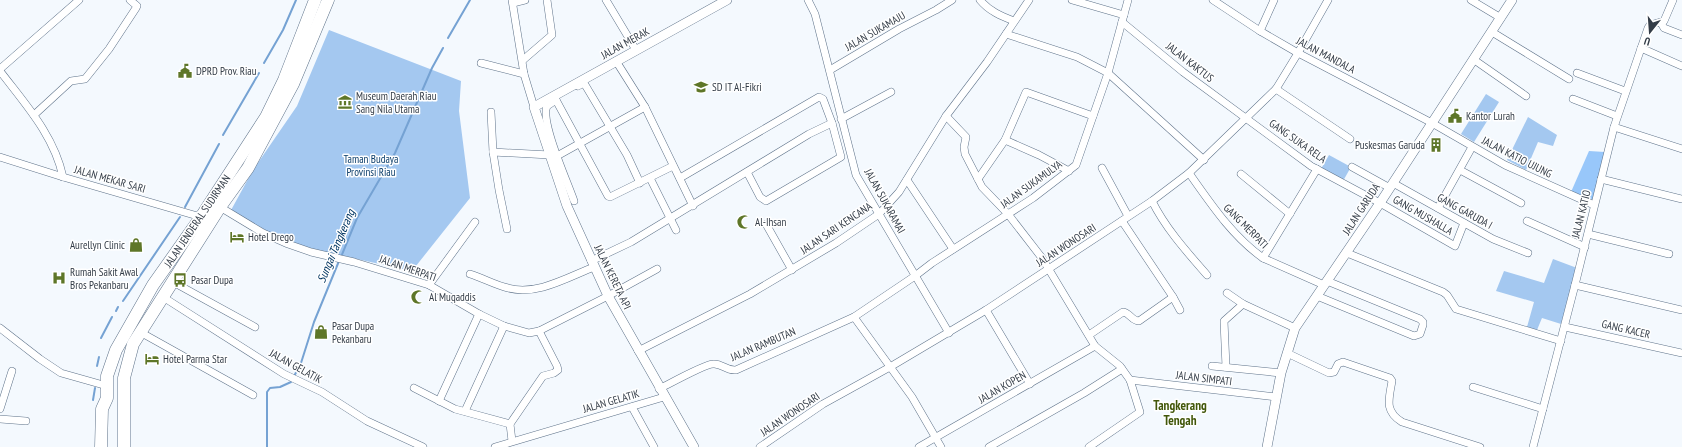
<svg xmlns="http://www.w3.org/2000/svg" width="1682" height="447" font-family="'PT Sans Narrow',sans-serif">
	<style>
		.green { fill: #a4c8f0 }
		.forest { fill: #98c7fa }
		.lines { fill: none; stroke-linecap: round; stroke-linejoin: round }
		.stream { stroke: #75a2d3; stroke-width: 2 }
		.minor-casing { stroke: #5f738a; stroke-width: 8 }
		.tertiary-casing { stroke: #5f738a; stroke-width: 10 }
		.primary-casing { stroke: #5f738a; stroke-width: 13 }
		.minor { stroke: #fff; stroke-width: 7 }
		.tertiary { stroke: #fff; stroke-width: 9 }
		.primary { stroke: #fff; stroke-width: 12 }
		.labels { text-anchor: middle; stroke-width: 3; stroke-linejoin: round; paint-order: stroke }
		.street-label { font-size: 11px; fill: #333c47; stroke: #fff }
		.poi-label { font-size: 11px; fill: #333c47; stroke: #fff; text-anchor: start }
		.park-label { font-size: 11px; fill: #0a3d6a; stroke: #fff }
		.water-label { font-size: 12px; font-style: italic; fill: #013562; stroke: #fff }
		.quarter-label { font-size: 13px; font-weight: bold; fill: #42570a; stroke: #fff }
	</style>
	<rect width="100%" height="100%" fill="#f4f9fe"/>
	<g class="green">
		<polygon points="329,30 461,81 459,111 470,198 412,271 320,251 279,239 230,212 253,170 297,106"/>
		<polygon points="1486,94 1499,102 1474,142 1461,134"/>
		<polygon points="1528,117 1557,135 1553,146 1538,142 1526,170 1507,160"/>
		<polygon points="1329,155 1351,167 1343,181 1321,169"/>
		<polygon points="1553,259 1577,268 1561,324 1542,318 1537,330 1527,327 1534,302 1496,291 1504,271 1544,283"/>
	</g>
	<polygon class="forest" points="1589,151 1605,152 1593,200 1571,192"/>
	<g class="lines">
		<g class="stream">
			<polyline points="448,38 470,0"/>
			<polyline points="264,63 283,30 296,0"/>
			<polyline points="223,135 259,73"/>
			<polyline points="185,207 219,144"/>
			<polyline points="341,257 357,218 395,153 432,68 443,48"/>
			<polyline points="123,301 180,217"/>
			<polyline points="116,311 118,307"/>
			<polyline points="101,338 112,317"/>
			<polyline points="97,366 99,357"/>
			<polyline points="93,400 95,388"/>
			<polyline points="267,447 267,392 270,388 280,387 291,382 301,363 314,322 339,261"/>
		</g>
		<defs>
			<g id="minor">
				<polyline points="512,0 524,74 534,107"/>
				<polyline points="606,0 636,50"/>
				<polyline points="808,0 815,14 856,175 949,333"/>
				<path d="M980,0C989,11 1001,16 1014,21"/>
				<polyline points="1072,0 1124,15"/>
				<polyline points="1213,0 1260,31 1298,53 1432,123 1505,165 1594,205"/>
				<polyline points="1471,0 1501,18"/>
				<polyline points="513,3 525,0"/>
				<polyline points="1122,22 1183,72 1311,166 1380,203 1455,246 1464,223"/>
				<polyline points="1661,23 1664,28 1682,35"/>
				<polyline points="1260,31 1274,0"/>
				<polyline points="1492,32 1569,79"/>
				<polyline points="1006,34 1077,57 1108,73 1204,160"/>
				<polyline points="1641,48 1682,66"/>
				<polyline points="1473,59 1526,96"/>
				<polyline points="523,60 552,35 547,0"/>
				<polyline points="616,61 645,107 693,206"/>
				<polyline points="481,63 524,74"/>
				<polyline points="0,69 79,0"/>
				<polyline points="830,70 899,29 936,10 952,0"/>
				<path d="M0,71C25,104 54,135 63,177"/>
				<polyline points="1577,73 1625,91"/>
				<polyline points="578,86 584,83 627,155 640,183"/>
				<polyline points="1276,89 1350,139"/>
				<polyline points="1573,99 1617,116"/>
				<path d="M556,100L547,106C540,122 568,183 574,201"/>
				<polyline points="556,100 608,196 610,197 673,166"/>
				<polyline points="491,112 493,152 550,155"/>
				<polyline points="34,115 71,81 85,79 109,49 136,8 137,6 130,0"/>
				<polyline points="946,116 966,137 964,147 965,154 982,187 1008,214 1042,258 1095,346 1120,366 1130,380 1140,412 1089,447"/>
				<polyline points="841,119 891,92"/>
				<polyline points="1614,127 1682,149"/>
				<polyline points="1005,140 1039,155 1069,171"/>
				<polyline points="493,152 499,190 507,229"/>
				<polyline points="557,156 645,107"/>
				<polyline points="0,157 63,177 201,217"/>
				<polyline points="1352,167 1390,188"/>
				<polyline points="1102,168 1128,216"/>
				<polyline points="1460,170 1521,203"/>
				<path d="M1189,173C1211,204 1232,236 1263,258L1324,285"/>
				<polyline points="1241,174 1290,214"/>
				<polyline points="650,178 676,230"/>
				<polyline points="680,178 819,97 823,99 832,123 841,157 766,201 760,197 747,172"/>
				<polyline points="978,179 1005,140 1026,92 1093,116"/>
				<polyline points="1601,179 1682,199"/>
				<polyline points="907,180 953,249"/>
				<polyline points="1393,183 1493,239 1528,253"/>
				<path d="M1152,201C1166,229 1187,252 1207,275"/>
				<polyline points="220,207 263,233 288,244 311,252 354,262 429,285 479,314 504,326 529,333 539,331 608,296 657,269"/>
				<polyline points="1438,208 1472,147"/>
				<polyline points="1122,221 1173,297 1180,310"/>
				<polyline points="1527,221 1585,247"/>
				<polyline points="766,224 792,270"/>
				<polyline points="1588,234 1669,254"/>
				<polyline points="1347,253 1443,292 1447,295 1456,309 1561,341"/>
				<polyline points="1263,258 1317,169"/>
				<polyline points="591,261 631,242 809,134 832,123"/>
				<path d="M470,274C483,278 495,285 508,288C537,296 568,277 594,267"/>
				<polyline points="173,282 255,327"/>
				<polyline points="429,285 475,222"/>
				<polyline points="1575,285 1682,310"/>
				<polyline points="1227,293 1243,304 1295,328"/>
				<polyline points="1317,296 1414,336 1420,334 1423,325 1423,322 1420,319 1327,281"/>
				<polyline points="163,297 284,374 322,392 367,421 423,447"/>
				<polyline points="986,310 1030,384"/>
				<polyline points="854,317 912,397 941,447"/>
				<polyline points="1565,327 1682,353"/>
				<polyline points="0,328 40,359 61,373 107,386"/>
				<polyline points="140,332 253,395"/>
				<path d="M1089,335L1123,312C1130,313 1132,321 1139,321L1173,297"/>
				<polyline points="638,351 750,294 836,243 879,214 899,192 946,116 987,62 1029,0"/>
				<path d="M1287,353L1329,373L1334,372L1338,364L1343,362L1390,378L1392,381C1389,399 1384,411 1402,422L1480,447"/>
				<polyline points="1212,366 1281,373"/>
				<polyline points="1226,367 1224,321 1243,304"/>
				<polyline points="1130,380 1276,397"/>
				<polyline points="1473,387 1543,409"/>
				<polyline points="414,388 455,409 510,424"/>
				<path d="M659,389C669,384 705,364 713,364C722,363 726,371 736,370L854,317L915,276L932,263L1033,198L1076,165L1108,73L1128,0"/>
				<polyline points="439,401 479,314"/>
				<polyline points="632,407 654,447"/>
				<polyline points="0,409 12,371"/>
				<polyline points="465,411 504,326"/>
				<polyline points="0,419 26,421"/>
				<polyline points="512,441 510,424 543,376 554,373 558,370 557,366 539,331"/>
				<polyline points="495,447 664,397"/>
				<polyline points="760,447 823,404 890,367 986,310 1152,201 1189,173 1276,89 1298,53 1328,0"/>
				<polyline points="919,447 1095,346"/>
				<polyline points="989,447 1084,393 1122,369"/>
				<polyline points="1533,447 1575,285 1614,127 1648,28 1650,25 1664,21 1673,0"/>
			</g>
			<g id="tertiary">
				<polyline points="694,447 608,296 567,206 534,107 727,0"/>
				<polyline points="1267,447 1281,373 1295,328 1380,203 1512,0"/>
			</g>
			<g id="primary">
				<polyline points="101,447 102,409 107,398 107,376 116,350 153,285 201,217 266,117 284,80 315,0"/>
				<polyline points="124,447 124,378 133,344 220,207 248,168 293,84 328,0"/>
			</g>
		</defs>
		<use href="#minor" class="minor-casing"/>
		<use href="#tertiary" class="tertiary-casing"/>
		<use href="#primary" class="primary-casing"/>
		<use href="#minor" class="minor"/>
		<use href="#tertiary" class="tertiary"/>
		<use href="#primary" class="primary"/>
	</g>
	<defs>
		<symbol id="civic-bare" viewBox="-9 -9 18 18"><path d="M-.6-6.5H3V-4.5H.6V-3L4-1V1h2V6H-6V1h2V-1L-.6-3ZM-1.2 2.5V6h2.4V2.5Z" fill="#5e7628" stroke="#fff" stroke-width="2.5" paint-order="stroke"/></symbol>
		<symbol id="school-bare" viewBox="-9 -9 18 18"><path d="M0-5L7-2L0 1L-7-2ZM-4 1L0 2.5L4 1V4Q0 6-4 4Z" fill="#5e7628" stroke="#fff" stroke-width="2.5" paint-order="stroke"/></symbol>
		<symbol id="museum-bare" viewBox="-9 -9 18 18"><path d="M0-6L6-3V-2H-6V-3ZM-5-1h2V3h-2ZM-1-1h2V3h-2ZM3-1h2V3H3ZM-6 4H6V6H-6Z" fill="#5e7628" stroke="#fff" stroke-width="2.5" paint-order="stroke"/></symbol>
		<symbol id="building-bare" viewBox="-9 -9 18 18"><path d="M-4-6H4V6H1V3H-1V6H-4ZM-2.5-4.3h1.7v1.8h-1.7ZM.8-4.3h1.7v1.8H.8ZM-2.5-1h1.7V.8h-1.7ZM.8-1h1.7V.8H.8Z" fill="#5e7628" stroke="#fff" stroke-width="2.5" paint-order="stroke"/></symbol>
		<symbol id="mosque-bare" viewBox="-9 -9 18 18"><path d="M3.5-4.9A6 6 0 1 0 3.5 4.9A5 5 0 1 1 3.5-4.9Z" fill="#5e7628" stroke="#fff" stroke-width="2.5" paint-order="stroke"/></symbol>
		<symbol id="hotel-bare" viewBox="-9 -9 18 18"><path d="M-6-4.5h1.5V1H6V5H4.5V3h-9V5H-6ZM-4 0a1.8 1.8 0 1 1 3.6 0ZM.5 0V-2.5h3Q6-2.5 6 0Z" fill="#5e7628" stroke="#fff" stroke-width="2.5" paint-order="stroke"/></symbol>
		<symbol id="shop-bare" viewBox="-9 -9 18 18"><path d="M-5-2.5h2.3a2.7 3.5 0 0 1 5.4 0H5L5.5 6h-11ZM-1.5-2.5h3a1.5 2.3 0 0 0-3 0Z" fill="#5e7628" stroke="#fff" stroke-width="2.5" paint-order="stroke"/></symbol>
		<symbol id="hospital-bare" viewBox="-9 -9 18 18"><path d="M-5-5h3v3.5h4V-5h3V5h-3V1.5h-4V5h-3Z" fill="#5e7628" stroke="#fff" stroke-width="2.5" paint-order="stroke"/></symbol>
		<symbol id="bus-bare" viewBox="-9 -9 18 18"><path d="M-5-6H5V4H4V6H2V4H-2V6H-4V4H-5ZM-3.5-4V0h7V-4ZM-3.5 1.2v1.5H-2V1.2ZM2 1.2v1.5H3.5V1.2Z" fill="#5e7628" stroke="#fff" stroke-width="2.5" paint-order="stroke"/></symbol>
	</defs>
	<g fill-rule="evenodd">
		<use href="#civic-bare" x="175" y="61" width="20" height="20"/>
		<use href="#school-bare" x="691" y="77" width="20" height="20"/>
		<use href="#museum-bare" x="335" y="92" width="20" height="20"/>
		<use href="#civic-bare" x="1445" y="106" width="20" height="20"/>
		<use href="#building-bare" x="1426" y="135" width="20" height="20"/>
		<use href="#mosque-bare" x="734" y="212" width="20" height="20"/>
		<use href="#hotel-bare" x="227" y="227" width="20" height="20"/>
		<use href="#shop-bare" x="126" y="235" width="20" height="20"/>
		<use href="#hospital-bare" x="49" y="268" width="20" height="20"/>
		<use href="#bus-bare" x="170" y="270" width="20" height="20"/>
		<use href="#mosque-bare" x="408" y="287" width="20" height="20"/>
		<use href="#shop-bare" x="311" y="322" width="20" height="20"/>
		<use href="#hotel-bare" x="142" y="349" width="20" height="20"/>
	</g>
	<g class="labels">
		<g class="street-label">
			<text transform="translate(875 31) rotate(-30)" y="4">JALAN SUKAMAJU</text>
			<text transform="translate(625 43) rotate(-29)" y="4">JALAN MERAK</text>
			<text transform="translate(1326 55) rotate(28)" y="4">JALAN MANDALA</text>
			<text transform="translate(1190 62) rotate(38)" y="4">JALAN KAKTUS</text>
			<text transform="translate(1298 141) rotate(35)" y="4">GANG SUKA RELA</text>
			<text transform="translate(1517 157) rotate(27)" y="4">JALAN KATIO UJUNG</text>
			<text transform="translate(110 179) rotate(16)" y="4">JALAN MEKAR SARI</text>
			<text transform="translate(1031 184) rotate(-36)" y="4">JALAN SUKAMULYA</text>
			<text transform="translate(885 201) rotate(61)" y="4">JALAN SUKARAMAI</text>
			<text transform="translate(1361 209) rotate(-57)" y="4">JALAN GARUDA</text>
			<text transform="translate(1465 211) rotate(29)" y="4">GANG GARUDA I</text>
			<text transform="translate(1581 214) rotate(-76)" y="4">JALAN KATIO</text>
			<text transform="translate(1423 215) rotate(30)" y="4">GANG MUSHALLA</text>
			<text transform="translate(197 221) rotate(-56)" y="4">JALAN JENDERAL SUDIRMAN</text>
			<text transform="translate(1246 226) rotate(45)" y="4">GANG MERPATI</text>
			<text transform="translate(836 228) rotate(-34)" y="4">JALAN SARI KENCANA</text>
			<text transform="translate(1066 245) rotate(-33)" y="4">JALAN WONOSARI</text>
			<text transform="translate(408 268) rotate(19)" y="4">JALAN MERPATI</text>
			<text transform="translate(613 277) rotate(64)" y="4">JALAN KERETA API</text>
			<text transform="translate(1626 329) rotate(13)" y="4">GANG KACER</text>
			<text transform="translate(763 344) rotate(-23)" y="4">JALAN RAMBUTAN</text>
			<text transform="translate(296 366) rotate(29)" y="4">JALAN GELATIK</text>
			<text transform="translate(1204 378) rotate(7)" y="4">JALAN SIMPATI</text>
			<text transform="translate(1002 387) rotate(-30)" y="4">JALAN KOPEN</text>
			<text transform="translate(611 401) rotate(-16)" y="4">JALAN GELATIK</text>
			<text transform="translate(790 414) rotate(-34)" y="4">JALAN WONOSARI</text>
		</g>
		<g class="poi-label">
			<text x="196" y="75">DPRD Prov. Riau</text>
			<text x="712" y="91">SD IT Al-Fikri</text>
			<text x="356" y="100">Museum Daerah Riau<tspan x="356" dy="13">Sang Nila Utama</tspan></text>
			<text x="1466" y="120">Kantor Lurah</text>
			<text x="1425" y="149" text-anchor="end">Puskesmas Garuda</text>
			<text x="755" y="226">Al-Ihsan</text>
			<text x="248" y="241">Hotel Drego</text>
			<text x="125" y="249" text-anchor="end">Aurellyn Clinic</text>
			<text x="70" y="276">Rumah Sakit Awal<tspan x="70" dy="13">Bros Pekanbaru</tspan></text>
			<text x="191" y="284">Pasar Dupa</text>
			<text x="429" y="301">Al Muqaddis</text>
			<text x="332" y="330">Pasar Dupa<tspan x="332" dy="13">Pekanbaru</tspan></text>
			<text x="163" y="363">Hotel Parma Star</text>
		</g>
		<g class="park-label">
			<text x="371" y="163">Taman Budaya<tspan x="371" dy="13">Provinsi Riau</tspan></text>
		</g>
		<g class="water-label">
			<text transform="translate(336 246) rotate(-67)" y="4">Sungai Tangkerang</text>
		</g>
		<g class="quarter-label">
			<text x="1180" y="410">Tangkerang<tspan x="1180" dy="15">Tengah</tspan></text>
		</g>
	</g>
	<g transform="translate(1650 32) rotate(197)" stroke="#ffffff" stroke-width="3" paint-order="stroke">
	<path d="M0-3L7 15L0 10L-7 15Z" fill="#333c47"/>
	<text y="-6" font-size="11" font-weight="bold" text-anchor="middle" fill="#333c47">U</text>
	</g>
</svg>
